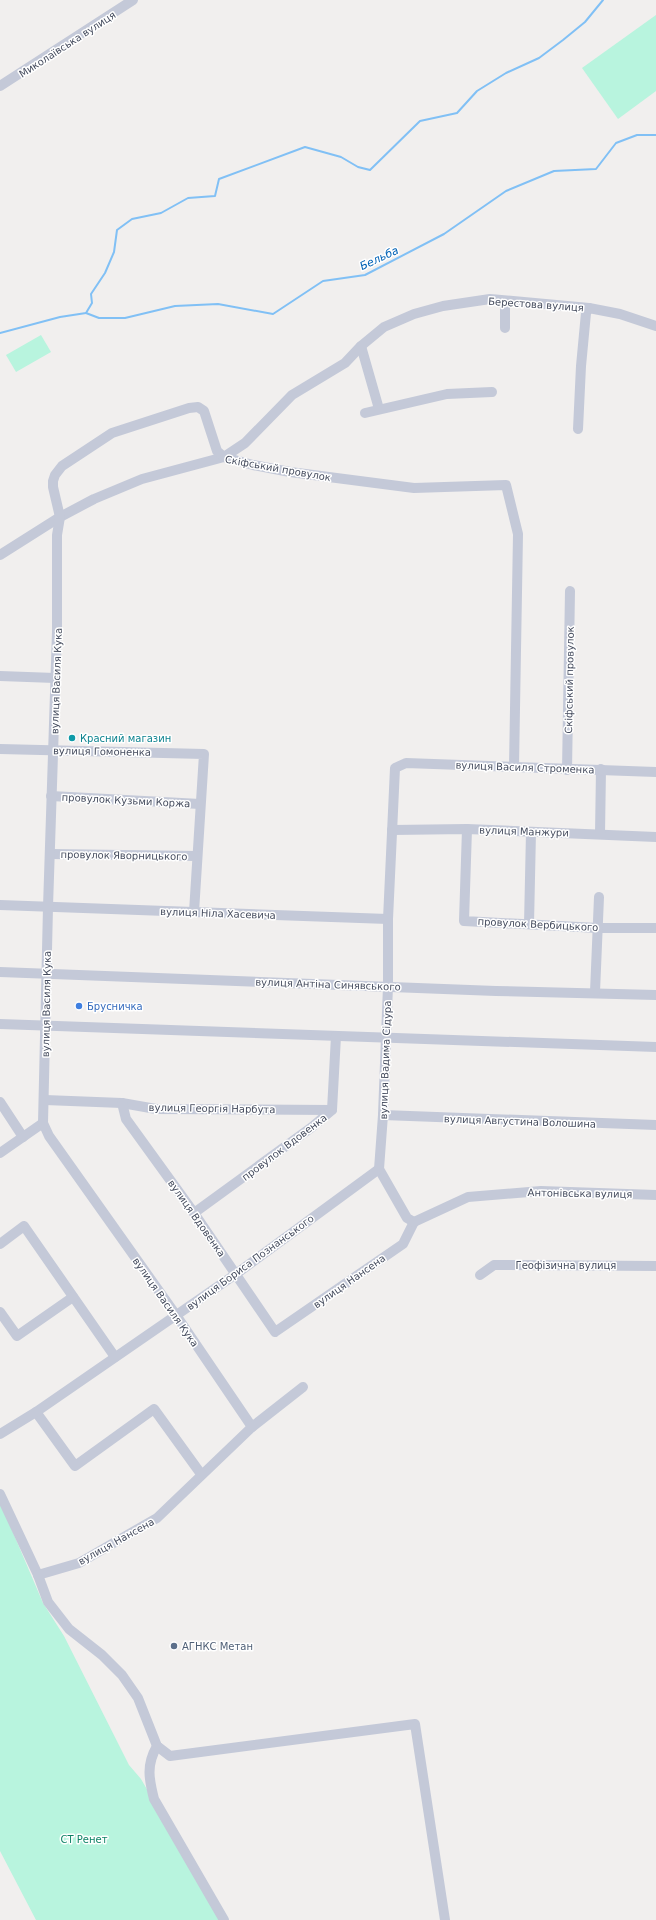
<svg xmlns="http://www.w3.org/2000/svg" width="656" height="1920" font-family="'DejaVu Sans',sans-serif">
	<style>
		.garden { fill: #b8f4de }
		.lines { fill: none; stroke-linecap: round; stroke-linejoin: round }
		.stream { stroke: #81c0f5; stroke-width: 2 }
		.minor { stroke: #c4c9d8; stroke-width: 10 }
		.culture-dot { fill: #0f9aa8; stroke: #fff; stroke-width: 1.5 }
		.shop-dot { fill: #3f7fe0; stroke: #fff; stroke-width: 1.5 }
		.service-dot { fill: #5c6f8a; stroke: #fff; stroke-width: 1.5 }
		.labels { text-anchor: middle; stroke-width: 3; stroke-linejoin: round; paint-order: stroke }
		.street-label { font-size: 10px; fill: #454c5e; stroke: #fff }
		.culture-label { font-size: 10px; fill: #0d838f; stroke: #fff; text-anchor: start }
		.shop-label { font-size: 10px; fill: #366cbe; stroke: #fff; text-anchor: start }
		.service-label { font-size: 10px; fill: #4e5e75; stroke: #fff; text-anchor: start }
		.park-label { font-size: 10px; fill: #0d8265; stroke: #fff }
		.water-label { font-size: 11px; font-style: italic; fill: #0062b6; stroke: #fff }
	</style>
	<rect width="100%" height="100%" fill="#f1efee"/>
	<g class="garden">
		<polygon points="656,15 656,91 618,119 582,68"/>
		<polygon points="41,335 51,352 16,372 6,355"/>
		<polygon points="0,1502 43,1603 64,1636 129,1765 141,1779 222,1920 36,1920 0,1851"/>
	</g>
	<g class="lines">
		<g class="stream">
			<polyline points="86,313 99,318 125,318 175,306 218,304 273,314 323,281 365,275 444,234 506,191 554,171 596,169 616,143 637,135 656,135"/>
			<polyline points="0,333 60,317 86,313 92,303 91,294 105,273 114,252 117,230 132,219 161,213 188,198 215,196 219,179 305,147 341,157 358,167 370,170 420,121 457,113 477,91 506,73 539,58 563,40 585,22 603,0"/>
		</g>
		<g class="minor">
			<polyline points="0,86 133,0"/>
			<polyline points="505,328 505,305 507,301"/>
			<polyline points="361,346 379,409"/>
			<polyline points="365,413 447,394 492,392"/>
			<polyline points="578,429 581,366 586,313 589,308"/>
			<polyline points="0,555 60,517 94,499 142,479 224,457 253,465 290,472 414,488 506,485 518,534 514,767"/>
			<polyline points="0,676 55,678"/>
			<polyline points="0,749 204,754 194,912"/>
			<polyline points="567,770 570,591"/>
			<polyline points="51,796 200,804"/>
			<polyline points="467,829 464,921 598,928 656,928"/>
			<polyline points="392,830 467,829 656,837"/>
			<polyline points="600,834 601,769"/>
			<polyline points="50,854 197,856"/>
			<polyline points="0,905 388,919"/>
			<polyline points="529,924 531,832"/>
			<polyline points="0,972 496,991 656,995"/>
			<polyline points="595,992 599,897"/>
			<polyline points="0,1024 656,1047"/>
			<polyline points="45,1100 122,1103 156,1109 332,1110"/>
			<polyline points="0,1102 23,1137"/>
			<polyline points="122,1103 126,1119 194,1213 275,1332 403,1244 414,1222"/>
			<polyline points="383,1115 656,1125"/>
			<polyline points="0,1153 43,1123"/>
			<polyline points="194,1213 312,1127 332,1110 336,1036"/>
			<polyline points="414,1222 407,1218 379,1169 383,1115 388,986 388,919 395,768 406,763 656,772"/>
			<polyline points="414,1222 468,1197 541,1191 656,1195"/>
			<polyline points="0,1244 24,1226 115,1357"/>
			<polyline points="480,1275 494,1265 656,1266"/>
			<polyline points="0,1312 17,1336 73,1297"/>
			<polyline points="36,1412 75,1466 154,1409 201,1474"/>
			<polyline points="252,1427 176,1315 49,1136 43,1123 48,907 57,632 57,535 60,517 53,487 53,481 55,475 62,466 112,433 189,408 198,407 204,411 217,451 224,457 245,443 292,395 345,363 361,346 384,327 414,314 443,306 490,299 589,308 620,314 656,326"/>
			<polyline points="0,1434 36,1412 236,1274 379,1169"/>
			<polyline points="0,1494 38,1575 48,1602 69,1629 102,1655 122,1675 138,1698 157,1746 170,1756 415,1724 445,1920"/>
			<polyline points="38,1575 79,1563 157,1518 252,1427 303,1387"/>
			<path d="M157,1746C146,1765 149,1779 154,1799L224,1920"/>
		</g>
	</g>
	<circle class="culture-dot" cx="72" cy="738" r="4"/>
	<circle class="shop-dot" cx="79" cy="1006" r="4"/>
	<circle class="service-dot" cx="174" cy="1646" r="4"/>
	<g class="labels">
		<g class="street-label">
			<text transform="translate(67 44) rotate(-33)" y="4">Миколаївська вулиця</text>
			<text transform="translate(536 304) rotate(4)" y="4">Берестова вулиця</text>
			<text transform="translate(278 468) rotate(10)" y="4">Скіфський провулок</text>
			<text transform="translate(569 680) rotate(-89)" y="4">Скіфський провулок</text>
			<text transform="translate(56 681) rotate(-88)" y="4">вулиця Василя Кука</text>
			<text transform="translate(102 751) rotate(1)" y="4">вулиця Гомоненка</text>
			<text transform="translate(525 767) rotate(2)" y="4">вулиця Василя Строменка</text>
			<text transform="translate(126 800) rotate(3)" y="4">провулок Кузьми Коржа</text>
			<text transform="translate(524 831) rotate(2)" y="4">вулиця Манжури</text>
			<text transform="translate(124 855) rotate(1)" y="4">провулок Яворницького</text>
			<text transform="translate(218 913) rotate(2)" y="4">вулиця Ніла Хасевича</text>
			<text transform="translate(538 924) rotate(3)" y="4">провулок Вербицького</text>
			<text transform="translate(328 984) rotate(2)" y="4">вулиця Антіна Синявського</text>
			<text transform="translate(46 1004) rotate(-89)" y="4">вулиця Василя Кука</text>
			<text transform="translate(385 1060) rotate(-88)" y="4">вулиця Вадима Сідура</text>
			<text transform="translate(212 1108) rotate(1)" y="4">вулиця Георгія Нарбута</text>
			<text transform="translate(520 1121) rotate(2)" y="4">вулиця Августина Волошина</text>
			<text transform="translate(284 1147) rotate(-37)" y="4">провулок Вдовенка</text>
			<text transform="translate(580 1193) rotate(1)" y="4">Антонівська вулиця</text>
			<text transform="translate(197 1218) rotate(55)" y="4">вулиця Вдовенка</text>
			<text transform="translate(250 1262) rotate(-36)" y="4">вулиця Бориса Познанського</text>
			<text x="566" y="1269">Геофізична вулиця</text>
			<text transform="translate(349 1281) rotate(-35)" y="4">вулиця Нансена</text>
			<text transform="translate(166 1302) rotate(55)" y="4">вулиця Василя Кука</text>
			<text transform="translate(116 1541) rotate(-29)" y="4">вулиця Нансена</text>
		</g>
		<g class="culture-label">
			<text x="80" y="742">Красний магазин</text>
		</g>
		<g class="shop-label">
			<text x="87" y="1010">Брусничка</text>
		</g>
		<g class="service-label">
			<text x="182" y="1650">АГНКС Метан</text>
		</g>
		<g class="park-label">
			<text x="84" y="1843">СТ Ренет</text>
		</g>
		<g class="water-label">
			<text transform="translate(379 258) rotate(-25)" y="4">Бельба</text>
		</g>
	</g>
</svg>
